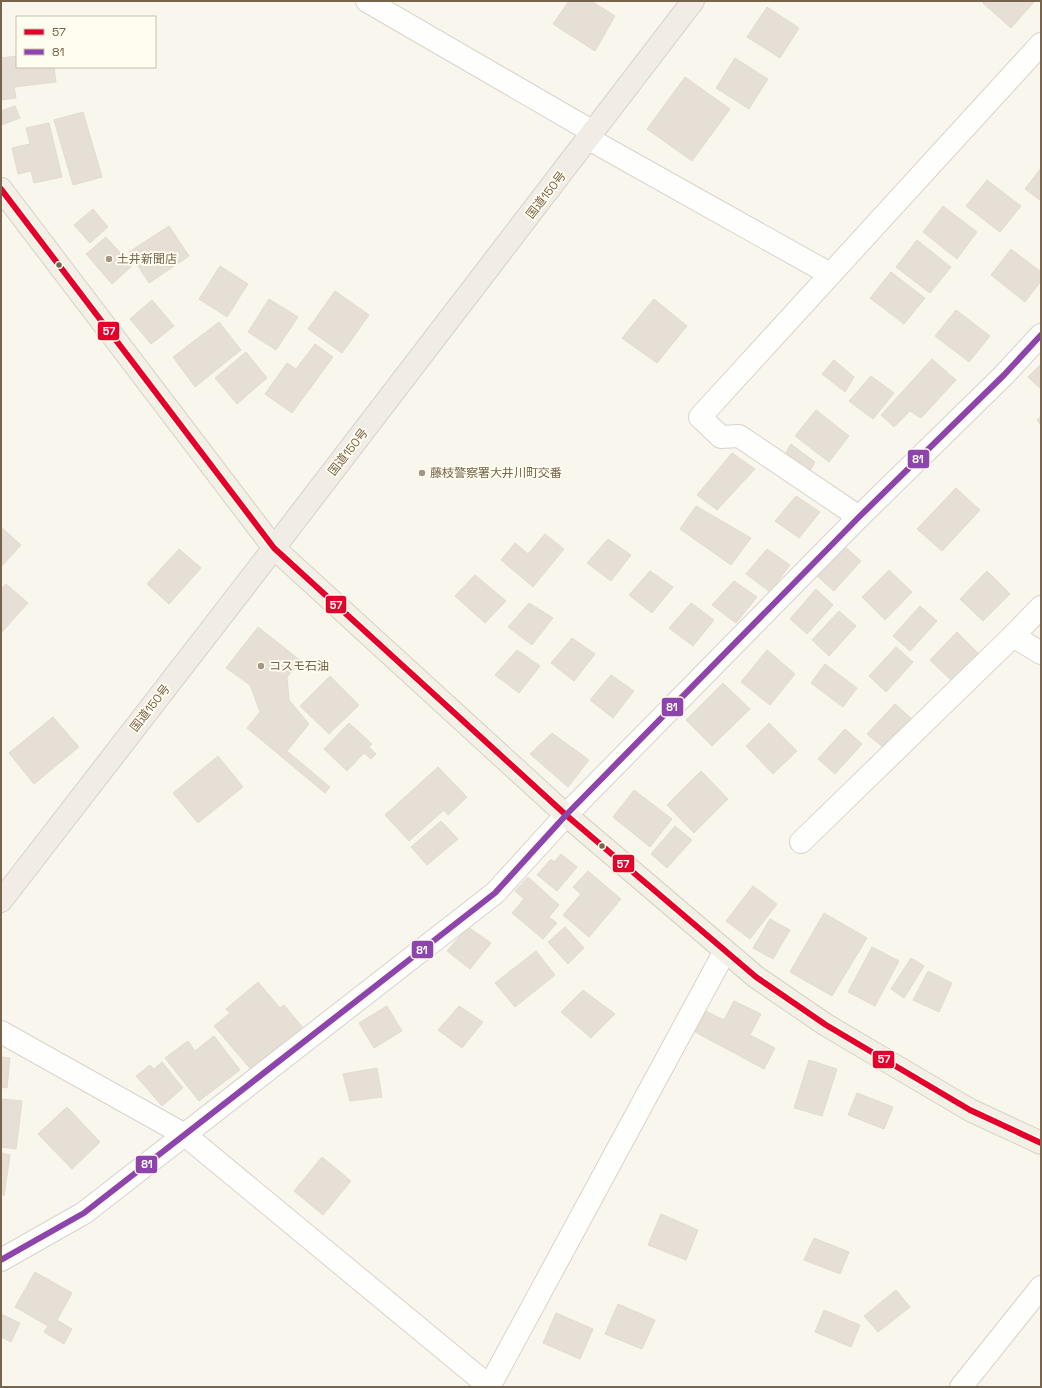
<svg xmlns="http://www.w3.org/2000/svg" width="1042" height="1388" font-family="'Space Grotesk','Noto Sans JP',sans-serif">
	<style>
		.building { fill: #e5dfd5; stroke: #e2dbd0 }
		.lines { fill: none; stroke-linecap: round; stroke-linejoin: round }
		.minor-casing { stroke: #d8d3cc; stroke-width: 24 }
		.major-casing { stroke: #d7d1c7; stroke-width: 24 }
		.highway-casing { stroke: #d7d1c7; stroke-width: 24 }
		.minor { stroke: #fefefc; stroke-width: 22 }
		.major { stroke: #f3f1e6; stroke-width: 22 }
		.highway { stroke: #f1ece6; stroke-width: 22 }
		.bus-1-casing { stroke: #fffcf0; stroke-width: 9 }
		.bus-2-casing { stroke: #fffcf0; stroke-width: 9 }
		.bus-1 { stroke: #e4002b; stroke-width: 6 }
		.bus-2 { stroke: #8e44ad; stroke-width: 6 }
		.poi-dot { fill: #a59785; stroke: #fffcf0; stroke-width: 1.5 }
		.bus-dot { fill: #78644c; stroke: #fffcf0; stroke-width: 1.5 }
		.labels { text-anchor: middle; stroke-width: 4; stroke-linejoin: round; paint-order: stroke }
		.street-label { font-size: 12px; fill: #78644c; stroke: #fffcf0 }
		.poi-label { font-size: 12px; fill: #78644c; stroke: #fffcf0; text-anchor: start }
		.line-badge { stroke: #fffcf0; stroke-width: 1.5 }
		.badge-label { font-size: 11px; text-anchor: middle; font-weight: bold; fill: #fff }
	</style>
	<rect width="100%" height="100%" fill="#f9f6ee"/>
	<g class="building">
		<polygon points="569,1 591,1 615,16 595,51 553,24"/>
		<polygon points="985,1 1035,1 1011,28 983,3"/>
		<polygon points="767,7 799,28 780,58 747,37"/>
		<polygon points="17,56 17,67 54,67 56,82 14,87 16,98 1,100 1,58"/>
		<polygon points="735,58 768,79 749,109 716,88"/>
		<polygon points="685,77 730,109 692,161 647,129"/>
		<polygon points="15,106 20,118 1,125 1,111"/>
		<polygon points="83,112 102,177 73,185 54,120"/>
		<polygon points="49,123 62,177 34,183 31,171 18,174 12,148 30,144 26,128"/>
		<polygon points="1041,168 1041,201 1025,189"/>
		<polygon points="987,180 1021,206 1000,232 966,206"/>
		<polygon points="943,206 977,232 957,259 923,232"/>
		<polygon points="93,209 108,227 90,243 74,225"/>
		<polygon points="169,226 189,256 149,283 129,252"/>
		<polygon points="106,237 132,266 112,284 86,254"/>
		<polygon points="917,240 951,267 930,293 896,267"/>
		<polygon points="1011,249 1041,272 1041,281 1025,302 991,275"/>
		<polygon points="220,266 248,284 227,317 199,299"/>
		<polygon points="891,272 925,298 904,324 870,298"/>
		<polygon points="335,291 369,315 342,353 308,329"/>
		<polygon points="269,299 298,317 276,350 248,332"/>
		<polygon points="654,299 687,326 657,363 622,338"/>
		<polygon points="152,300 174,326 151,344 130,319"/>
		<polygon points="956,310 990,336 969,362 935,336"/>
		<polygon points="219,322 241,350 195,387 173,357"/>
		<polygon points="315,344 333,357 292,413 265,394 287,363 296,369"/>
		<polygon points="246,352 267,378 237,404 215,378"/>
		<polygon points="932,359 956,380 921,418 910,411 894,427 881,415"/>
		<polygon points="834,360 854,377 845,392 822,374"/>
		<polygon points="1041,364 1041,389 1028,377"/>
		<polygon points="871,376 894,393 873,419 849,401"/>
		<polygon points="816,410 849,436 829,462 795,436"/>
		<polygon points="1041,416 1041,425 1037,420"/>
		<polygon points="791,444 815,462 807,476 783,458"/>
		<polygon points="732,453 755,469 717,510 697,495"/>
		<polygon points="956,488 980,510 942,551 917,529"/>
		<polygon points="796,496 820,512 799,538 775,521"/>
		<polygon points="696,506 751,538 731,565 680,529"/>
		<polygon points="1,527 21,545 1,567"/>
		<polygon points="545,534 564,549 533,587 501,560 515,543 528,554"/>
		<polygon points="608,539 631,555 611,581 587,563"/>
		<polygon points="844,546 861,561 834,591 817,576"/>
		<polygon points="179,549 201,568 169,604 147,584"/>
		<polygon points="767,549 790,565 770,592 746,574"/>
		<polygon points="889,570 912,592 885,620 862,597"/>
		<polygon points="650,571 673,587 652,613 629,595"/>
		<polygon points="987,571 1010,594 983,621 960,599"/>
		<polygon points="475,575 506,601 485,623 455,596"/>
		<polygon points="734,581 757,597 736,623 712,605"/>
		<polygon points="6,584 28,603 1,633 1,589"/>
		<polygon points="816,589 833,605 807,634 790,619"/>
		<polygon points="529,603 553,618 532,645 508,627"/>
		<polygon points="691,603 714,620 693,646 669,628"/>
		<polygon points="920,606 937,621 910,651 893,636"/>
		<polygon points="839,611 856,626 829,656 812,640"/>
		<polygon points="258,627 301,661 287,677 289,700 309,724 287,751 330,787 325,793 247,728 260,712 250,685 226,668"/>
		<polygon points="957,632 979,654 953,682 930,660"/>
		<polygon points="572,638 595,654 574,681 551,663"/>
		<polygon points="896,647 913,662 886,692 869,676"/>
		<polygon points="517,650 540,666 519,693 495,675"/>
		<polygon points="767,650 795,674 770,705 741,682"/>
		<polygon points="825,664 857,688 843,707 811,683"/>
		<polygon points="611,675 634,691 613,718 590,700"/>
		<polygon points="330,676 359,705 329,734 300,706"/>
		<polygon points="723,683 750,709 712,746 686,720"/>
		<polygon points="895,704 912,719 885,749 867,734"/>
		<polygon points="53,717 79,747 34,784 9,753"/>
		<polygon points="349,723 372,744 369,747 376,754 371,759 364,753 347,771 324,749"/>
		<polygon points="769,723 797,751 773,774 746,746"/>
		<polygon points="845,729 862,744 835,774 818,759"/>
		<polygon points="552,733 589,760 568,787 530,754"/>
		<polygon points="218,756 243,787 198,823 173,793"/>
		<polygon points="438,767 467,797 448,815 444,810 409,841 385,815"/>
		<polygon points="701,771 728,799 694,833 667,805"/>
		<polygon points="634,790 672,819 650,847 613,817"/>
		<polygon points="441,821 458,839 427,865 411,847"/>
		<polygon points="675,826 692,840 667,868 651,854"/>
		<polygon points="561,854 577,867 557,891 537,875 551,859 554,862"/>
		<polygon points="588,871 621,899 589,937 563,915 581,894 573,887"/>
		<polygon points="528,877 559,905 549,917 557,923 543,939 512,913 524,899 515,891"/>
		<polygon points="753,886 777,904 750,939 726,921"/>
		<polygon points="824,913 867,938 832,996 790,972"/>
		<polygon points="770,919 790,930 773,959 753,948"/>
		<polygon points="468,927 491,943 470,969 447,951"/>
		<polygon points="565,927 584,948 568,964 548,942"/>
		<polygon points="872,947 899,961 875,1006 848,992"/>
		<polygon points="536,951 555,975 515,1007 495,983"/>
		<polygon points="911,958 924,966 904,998 891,989"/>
		<polygon points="928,971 952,983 939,1012 913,1000"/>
		<polygon points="258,982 280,1008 284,1005 305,1030 253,1072 214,1026 230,1013 226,1009"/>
		<polygon points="583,990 615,1014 591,1038 561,1012"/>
		<polygon points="734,1001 761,1014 750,1035 775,1048 764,1069 695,1032 706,1011 724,1020"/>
		<polygon points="387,1006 402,1031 374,1048 359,1023"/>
		<polygon points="459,1006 483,1022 462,1048 438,1030"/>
		<polygon points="214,1036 240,1070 199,1101 165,1058 188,1041 195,1051"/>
		<polygon points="1,1057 10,1058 7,1088 1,1087"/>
		<polygon points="809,1060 837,1069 822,1116 794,1108"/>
		<polygon points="162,1062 183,1088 162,1106 136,1076 150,1065 154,1069"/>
		<polygon points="377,1068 382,1097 350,1101 343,1074"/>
		<polygon points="857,1093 893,1107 884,1129 848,1115"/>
		<polygon points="1,1099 22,1101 16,1149 1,1147"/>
		<polygon points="67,1107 100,1142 72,1169 38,1134"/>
		<polygon points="1,1153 10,1155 4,1196 1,1193"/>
		<polygon points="322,1157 351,1181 323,1215 294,1191"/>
		<polygon points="661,1214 698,1230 686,1260 648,1245"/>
		<polygon points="814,1238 849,1252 840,1274 804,1260"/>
		<polygon points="35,1272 72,1293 57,1320 72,1329 64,1344 44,1332 48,1326 15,1307"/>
		<polygon points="896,1290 910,1307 878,1332 864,1316"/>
		<polygon points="618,1304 655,1320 642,1349 605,1334"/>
		<polygon points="824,1310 860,1325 851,1347 815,1332"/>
		<polygon points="556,1313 593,1329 580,1359 543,1343"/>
		<polygon points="1,1314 20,1323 11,1342 1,1337"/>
	</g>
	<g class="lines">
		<defs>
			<g id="minor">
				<polyline points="367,1 593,132"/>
				<polyline points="589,139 830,274"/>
				<polyline points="859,517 739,436 721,437 700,417 1041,44"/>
				<polyline points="1013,636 1041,653"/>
				<polyline points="801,842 1013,636 1041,607"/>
				<polyline points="1,1032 185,1135 490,1387"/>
				<polyline points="1,1260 84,1213 495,893 566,815 859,517 1004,375 1041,335"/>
				<polyline points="489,1387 725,951"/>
				<polyline points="961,1387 1041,1287"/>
			</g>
			<polyline id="major" points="1,189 274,548 566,815 756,977 826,1025 970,1110 1041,1143"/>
			<polyline id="highway" points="1,901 274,548 693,1"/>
		</defs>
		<use href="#minor" class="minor-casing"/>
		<use href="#major" class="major-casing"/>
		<use href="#highway" class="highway-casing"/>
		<use href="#minor" class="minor"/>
		<use href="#major" class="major"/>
		<use href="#highway" class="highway"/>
		<defs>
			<polyline id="bus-1" points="1,189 274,548 566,815 756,977 826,1025 970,1110 1041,1143"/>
			<polyline id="bus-2" points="1,1260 84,1213 495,893 566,815 859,517 1004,375 1041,335"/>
		</defs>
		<use href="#bus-1" class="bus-1-casing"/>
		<use href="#bus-2" class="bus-2-casing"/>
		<use href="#bus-1" class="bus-1"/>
		<use href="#bus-2" class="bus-2"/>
	</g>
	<g class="poi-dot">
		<circle cx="109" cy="259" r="4"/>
		<circle cx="422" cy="473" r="4"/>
		<circle cx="261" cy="666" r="4"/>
	</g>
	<g class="bus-dot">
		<circle cx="59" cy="265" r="3.5"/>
		<circle cx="602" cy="846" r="3.5"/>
	</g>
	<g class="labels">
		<g class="street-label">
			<text transform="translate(546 195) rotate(-52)" y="4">国道150号</text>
			<text transform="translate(348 452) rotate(-52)" y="4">国道150号</text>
			<text transform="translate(150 708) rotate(-52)" y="4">国道150号</text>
		</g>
		<g class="poi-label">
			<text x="117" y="263">土井新聞店</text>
			<text x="430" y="477">藤枝警察署大井川町交番</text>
			<text x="269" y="670">コスモ石油</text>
		</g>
	</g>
	<g class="line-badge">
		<rect x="97" y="321" width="23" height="20" rx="4" fill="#e4002b"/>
		<rect x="907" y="449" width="23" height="20" rx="4" fill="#8e44ad"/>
		<rect x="325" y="595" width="22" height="19" rx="4" fill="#e4002b"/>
		<rect x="661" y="697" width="23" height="20" rx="4" fill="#8e44ad"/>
		<rect x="612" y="854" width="23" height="19" rx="4" fill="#e4002b"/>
		<rect x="411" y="940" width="23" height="19" rx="4" fill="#8e44ad"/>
		<rect x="872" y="1050" width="23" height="19" rx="4" fill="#e4002b"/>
		<rect x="135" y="1155" width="23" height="19" rx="4" fill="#8e44ad"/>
	</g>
	<g class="badge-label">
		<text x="109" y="335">57</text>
		<text x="918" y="463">81</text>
		<text x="336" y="609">57</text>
		<text x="672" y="711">81</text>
		<text x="623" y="868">57</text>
		<text x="422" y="954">81</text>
		<text x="884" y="1063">57</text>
		<text x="147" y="1168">81</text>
	</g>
	<rect width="1042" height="1388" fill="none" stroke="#78644c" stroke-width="4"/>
	<rect x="16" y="16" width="140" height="52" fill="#fffcf0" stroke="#c9bfae"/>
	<rect x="24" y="29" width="20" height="6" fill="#e4002b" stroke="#c9bfae"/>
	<text x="52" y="36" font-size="12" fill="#78644c">57</text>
	<rect x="24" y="49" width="20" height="6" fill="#8e44ad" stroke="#c9bfae"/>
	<text x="52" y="56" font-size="12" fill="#78644c">81</text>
</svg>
